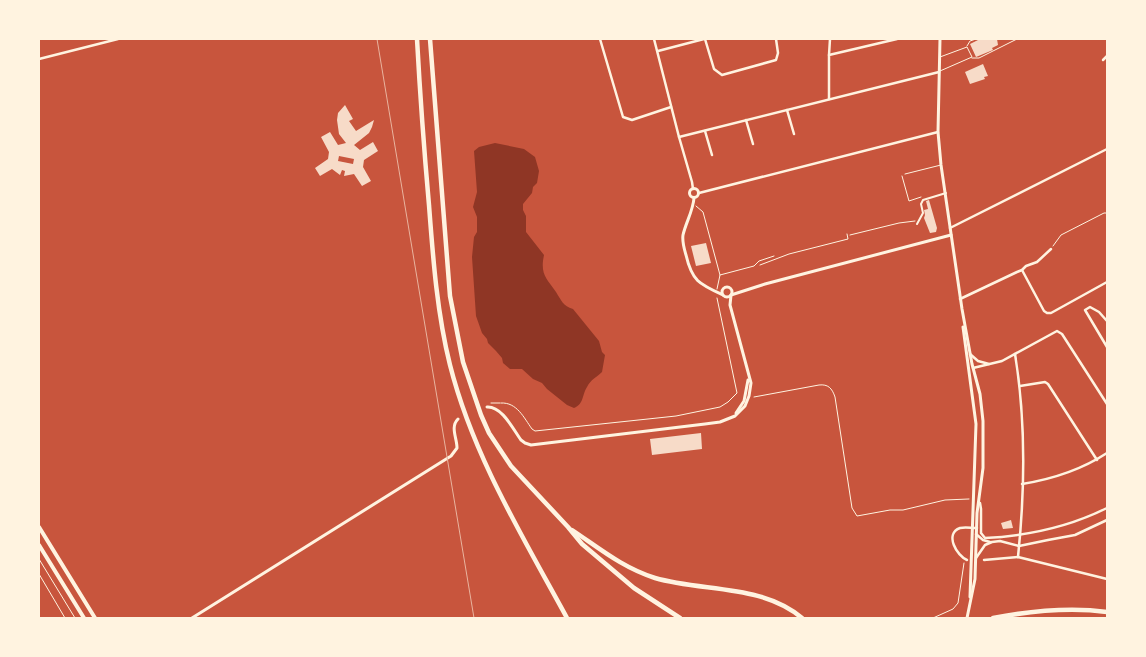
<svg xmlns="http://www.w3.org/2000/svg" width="1146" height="657" font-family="'Source Serif 4',serif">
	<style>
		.water { fill: #8f3625 }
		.building { fill: #f7dbc8; fill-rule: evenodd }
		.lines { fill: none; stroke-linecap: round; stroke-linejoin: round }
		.path { stroke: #fff3e0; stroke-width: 1 }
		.service { stroke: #fff3e0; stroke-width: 1 }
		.pedestrian { stroke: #fff3e0; stroke-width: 2 }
		.minor { stroke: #fff3e0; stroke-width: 2.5 }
		.tertiary { stroke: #fff3e0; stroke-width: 3 }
		.secondary { stroke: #fff3e0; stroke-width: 3 }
		.primary { stroke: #fff3e0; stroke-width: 4 }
		.motorway { stroke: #fff3e0; stroke-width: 4.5 }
		.rail { stroke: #e9b49f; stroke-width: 1 }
	</style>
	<rect width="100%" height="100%" fill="#c8553d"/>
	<path class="water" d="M495,143L524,149L535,157L539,171L537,183L533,187L532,193L523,204V210L526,216V232L544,255C540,274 546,278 556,292C561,300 563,306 573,309L599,341L602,352L605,355L602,372C596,378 591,379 587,387C582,395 584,404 574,408L567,405L547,389L542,383L533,379L522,369H510L503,363L502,358L496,351L488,343L487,339L482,333L476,316L472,257L474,237L477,232V217L473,207L477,192L474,151L479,147Z"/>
	<g class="building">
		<polygon points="980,39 997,39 998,45 992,48 993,50 976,57 970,44"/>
		<polygon points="983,64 988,76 984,77 985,79 970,84 965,72"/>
		<path d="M345,105L353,119L349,121L356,131L374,120L372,127L369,133L354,145L360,150L373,142L378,151L364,160L363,167L371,181L362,186L354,174L344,176L345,171L342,170L340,175L332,169L320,176L315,168L328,159L329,152L321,137L330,132L338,145L346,143L339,134L337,120L338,113ZM339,156L354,159L353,164L338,161Z"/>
		<polygon points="929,200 937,228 936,232 930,233 924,218 925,215 924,210 928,209 926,201"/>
		<polygon points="706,243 711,263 696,266 691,246"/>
		<polygon points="701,433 702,449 652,455 650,439"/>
		<polygon points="1011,520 1013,528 1003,529 1001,523"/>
	</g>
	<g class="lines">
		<g class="path">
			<polyline points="902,176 909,201 921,197"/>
			<polyline points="696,206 703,212 720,275 717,289"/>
			<polyline points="850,235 899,223 915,221"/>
			<polyline points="1053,246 1061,235 1104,213 1107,213"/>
			<polyline points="720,275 754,266 759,261 774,256"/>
			<path d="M754,397L819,385C828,384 832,388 835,397L852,508L857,516L890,510H903L945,500L969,499"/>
			<polyline points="491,403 500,403"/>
			<path d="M501,403C517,402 524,418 532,429L535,431L676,416L720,407L728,402L737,393L717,298"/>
			<polyline points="39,574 65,618"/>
			<polyline points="933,618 953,609 958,603 964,563"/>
		</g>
		<g class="service">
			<polyline points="967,46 970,41 976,39"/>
			<polyline points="972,58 979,58 1017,39"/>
			<polyline points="940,71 972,57 967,47 940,57"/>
			<polyline points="905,174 941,165"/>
			<polyline points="760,265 789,254 848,239 847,234"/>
			<polyline points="39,559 75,618"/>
		</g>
		<polyline class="pedestrian" points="917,224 923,213 921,204 923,200 946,193"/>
		<g class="minor">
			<polyline points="600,39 623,117 632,120 671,107"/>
			<polyline points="654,39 679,137 692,182 693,189"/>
			<polyline points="705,39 714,69 722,75 776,60 778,53 776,39"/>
			<polyline points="658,51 704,39"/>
			<polyline points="829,55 830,39"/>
			<polyline points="39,59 118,39"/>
			<polyline points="1103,60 1107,56"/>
			<polyline points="829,99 829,55 897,39"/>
			<polyline points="787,110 794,134"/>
			<polyline points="746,120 753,144"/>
			<polyline points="705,131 712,155"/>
			<polyline points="679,137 939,72"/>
			<polyline points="699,193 938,132"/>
			<polyline points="950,228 1107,149"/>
			<polyline points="1022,270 1044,311 1047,313 1051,313 1107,282"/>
			<polyline points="960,299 1017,272 1022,270 1026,266 1037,262 1051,249"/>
			<polyline points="1107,321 1099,312 1090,307 1085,310 1107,347"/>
			<polyline points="970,354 978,361 989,364"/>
			<path d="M1015,354C1026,421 1025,490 1018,557"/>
			<polyline points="973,368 1002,361 1057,331 1062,334 1107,404"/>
			<polyline points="1020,386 1045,382 1048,384 1097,460"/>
			<path d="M1022,484C1053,479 1081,470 1107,453"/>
			<path d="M980,503L981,509V533L985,538C1026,536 1069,527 1107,508"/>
			<polyline points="976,534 983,540 990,542"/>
			<polyline points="976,558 985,545 992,542 1000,541 1019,546 1048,540 1075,535 1107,520"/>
			<path d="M967,560C957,556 944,534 960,528C965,527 971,528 977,528"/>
			<polyline points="984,560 1018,557 1107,579"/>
		</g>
		<g class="tertiary">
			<circle cx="694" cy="193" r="4.5"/>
			<path d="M694,198C693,211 686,222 683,235C682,242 684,248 686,255C692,281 699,284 723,295"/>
			<circle cx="727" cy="292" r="5"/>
			<polyline points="731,295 765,284 951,235"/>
			<path d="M487,407C502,406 513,429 521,440L525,443L531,445L705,424L720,422L735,416L745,406L749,396L751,383L730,305L731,295"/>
			<polyline points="736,413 744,401 748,380"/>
			<path d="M192,618L451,456L457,448C457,438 450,427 458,419"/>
		</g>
		<g class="secondary">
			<polyline points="940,39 938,132 941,165 962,309 972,364 980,394 983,421 983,468 977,513 975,579 967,618"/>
			<polyline points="963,327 976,424 970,597"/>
		</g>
		<g class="primary">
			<polyline points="39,527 95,618"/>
			<polyline points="39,545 84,618"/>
		</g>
		<g class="motorway">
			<path d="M417,39C420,94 424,149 429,205C433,258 437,313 450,365C473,456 523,537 567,618"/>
			<polyline points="430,39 450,296 463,362 481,415 489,433 511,466 568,527 582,544 634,588 680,618"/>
			<path d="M572,530C599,548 623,568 655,578C703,592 762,584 802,618"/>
			<path d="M993,618C1030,611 1070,607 1107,612"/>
		</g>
		<polyline class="rail" points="377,39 474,618"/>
	</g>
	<rect width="1146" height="657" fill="none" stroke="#fff3e0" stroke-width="80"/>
</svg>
